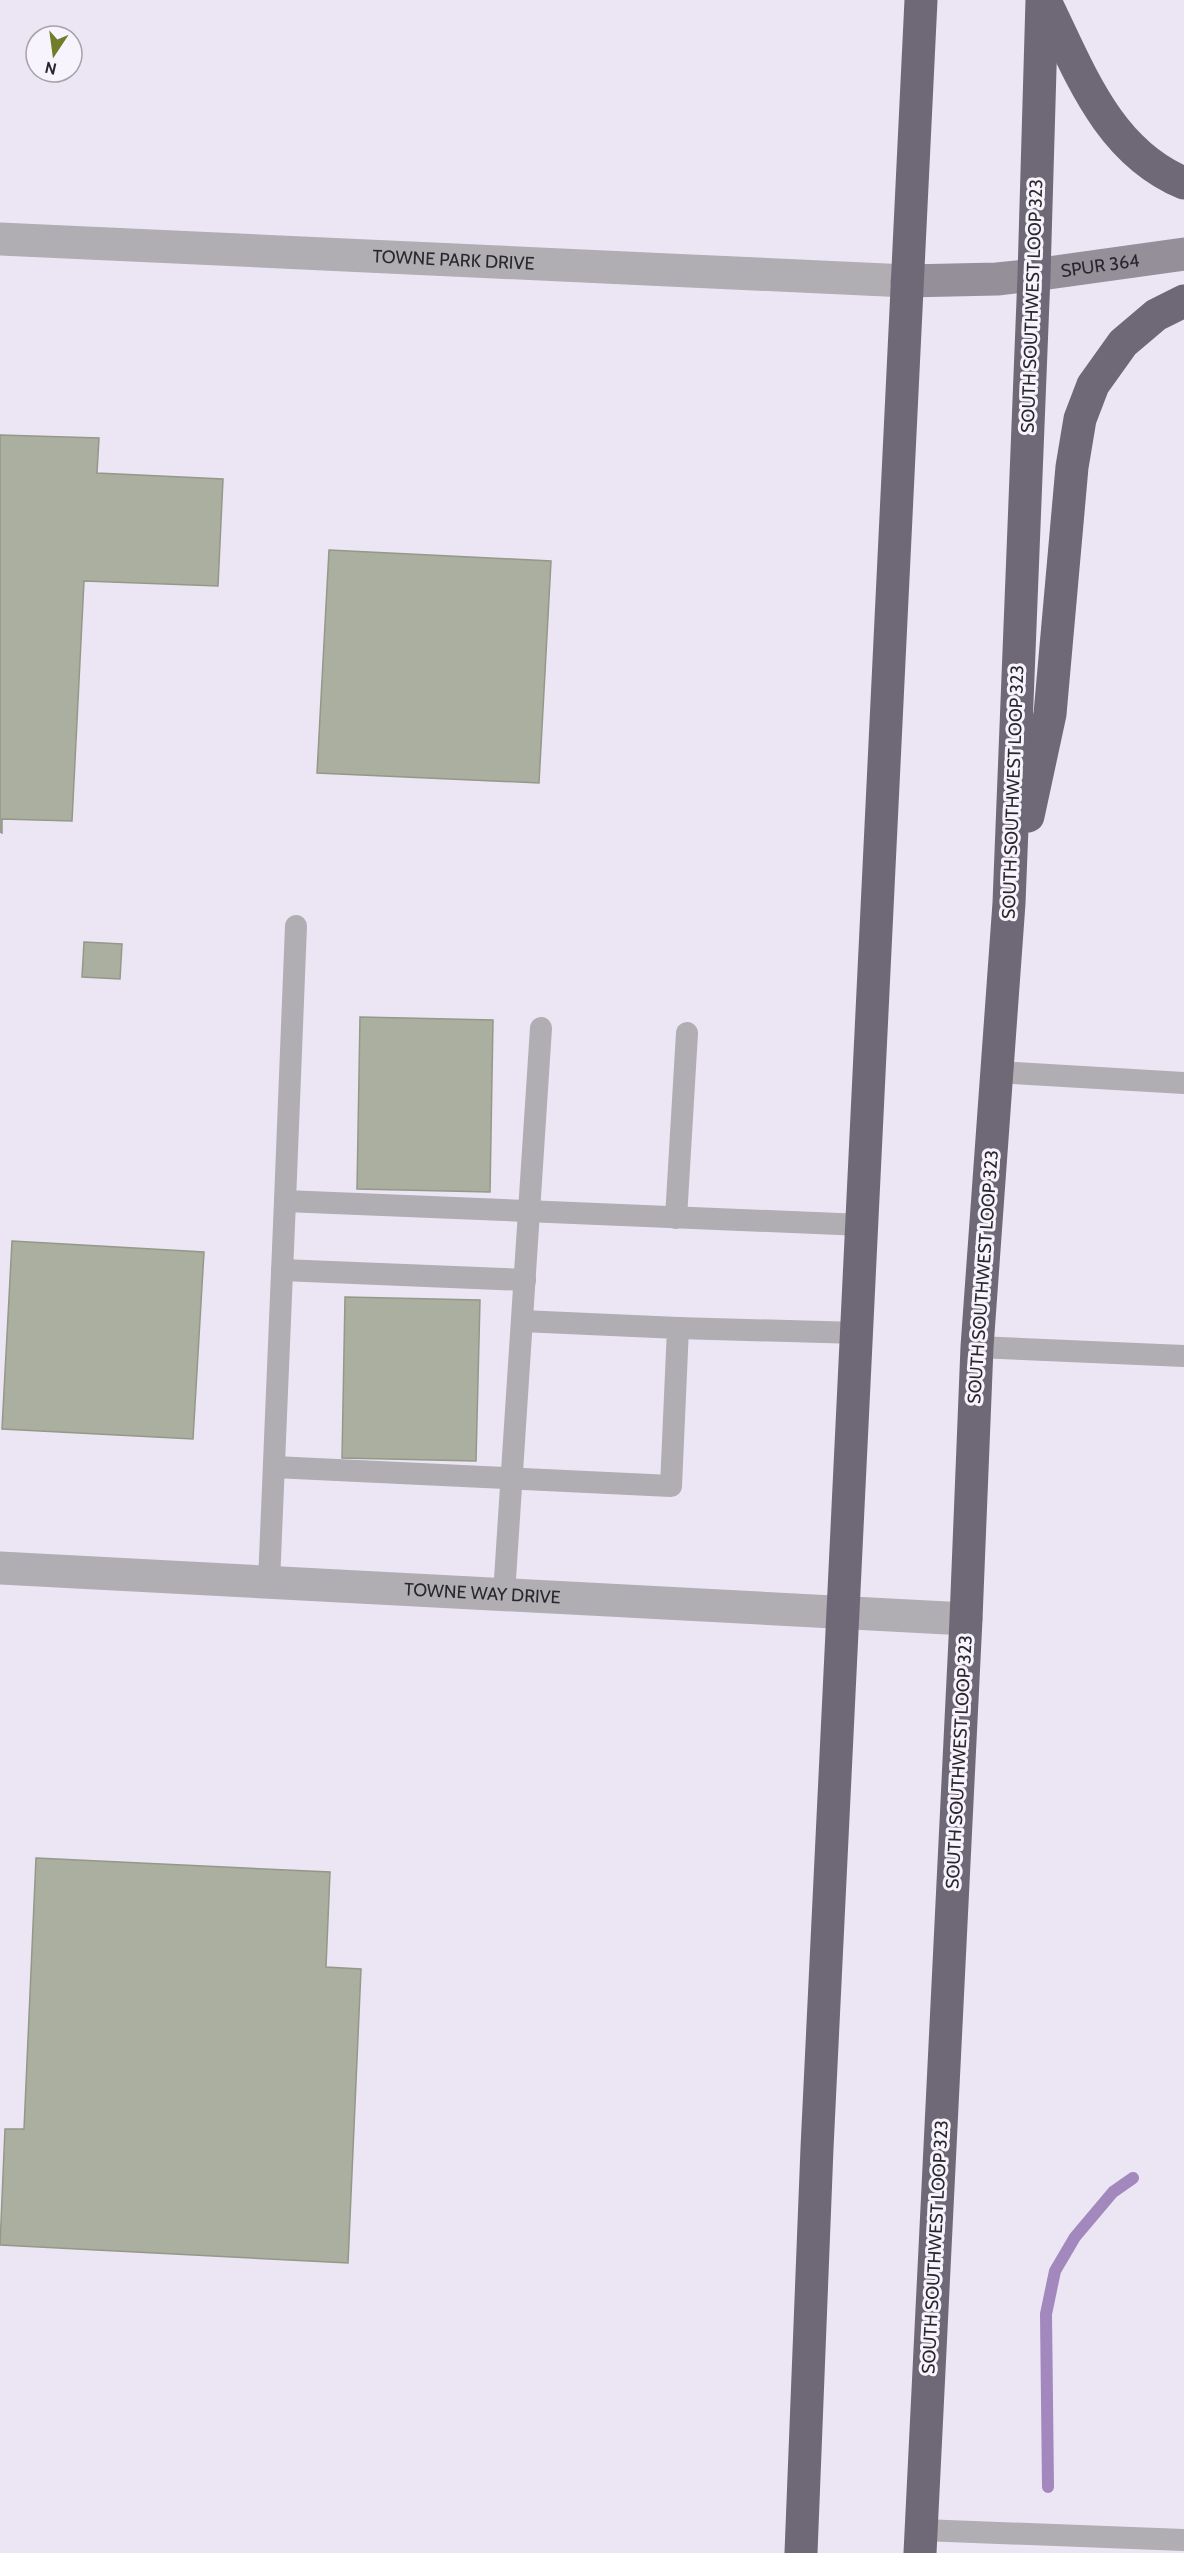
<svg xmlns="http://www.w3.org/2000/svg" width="1184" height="2553" font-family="Cabin,sans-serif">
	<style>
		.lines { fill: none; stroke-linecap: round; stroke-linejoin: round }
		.stream { stroke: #a288bc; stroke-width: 12 }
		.building { fill: #abafa0; stroke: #949889; stroke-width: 1.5 }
		.lane { stroke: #b0adb3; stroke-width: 22 }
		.street { stroke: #b0adb3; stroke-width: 33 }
		.secondary { stroke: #948f99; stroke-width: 33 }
		.highway { stroke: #6f6876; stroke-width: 33 }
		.labels { text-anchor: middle; stroke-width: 6; stroke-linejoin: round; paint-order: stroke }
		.street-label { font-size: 18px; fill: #29272c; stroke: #f8f4fd }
	</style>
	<rect width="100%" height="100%" fill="#ece5f4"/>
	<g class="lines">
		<polyline class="stream" points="1048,2487 1046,2314 1055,2271 1075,2237 1113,2192 1133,2178"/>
	</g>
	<g class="building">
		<polygon points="0,435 99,438 97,473 223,479 218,586 84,581 72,821 2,819 2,833 0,832"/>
		<polygon points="329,550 551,561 539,783 317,773"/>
		<polygon points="84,942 122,944 120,979 82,977"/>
		<polygon points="360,1017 493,1020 490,1192 357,1189"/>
		<polygon points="12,1241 204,1252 193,1439 2,1429"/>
		<polygon points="345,1297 480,1300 476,1461 342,1458"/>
		<polygon points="36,1858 330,1872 326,1967 361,1969 348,2263 0,2245 5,2129 24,2129"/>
	</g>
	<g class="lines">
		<g class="lane">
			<polyline points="296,926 285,1201 863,1225"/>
			<polyline points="997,1072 1184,1083"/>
			<polyline points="676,1218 687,1033"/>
			<polyline points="282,1270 525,1280"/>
			<polyline points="678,1328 858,1333"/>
			<polyline points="977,1347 1184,1356"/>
			<polyline points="274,1467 671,1486 678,1328 522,1321"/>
			<polyline points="269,1582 285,1201"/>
			<polyline points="504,1594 541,1028"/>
			<polyline points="922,2530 1184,2540"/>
		</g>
		<g class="street">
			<path id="s1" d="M0,239L907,281"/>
			<path id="s2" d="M0,1568L966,1619"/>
		</g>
		<path class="secondary" id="s3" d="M907,281L997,279L1034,275L1184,254"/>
		<g class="highway">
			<path d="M1045,1C1079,70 1107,151 1184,183"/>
			<polyline points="1028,816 1050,714 1072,467 1080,419 1093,385 1123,343 1156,315 1184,301"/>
			<polyline points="801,2553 817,2148 921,0"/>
			<polyline points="920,2553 966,1619 977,1347 1009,903 1034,275 1042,0"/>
		</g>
	</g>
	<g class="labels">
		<g class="street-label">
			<text dy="6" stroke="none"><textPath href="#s1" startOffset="454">TOWNE PARK DRIVE</textPath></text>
			<text dy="6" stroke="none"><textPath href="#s3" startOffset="194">SPUR 364</textPath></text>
			<text transform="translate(1032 306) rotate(-88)" y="6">SOUTH SOUTHWEST LOOP 323</text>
			<text transform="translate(1013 792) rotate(-88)" y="6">SOUTH SOUTHWEST LOOP 323</text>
			<text transform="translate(983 1277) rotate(-86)" y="6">SOUTH SOUTHWEST LOOP 323</text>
			<text dy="6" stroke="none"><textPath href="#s2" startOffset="483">TOWNE WAY DRIVE</textPath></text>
			<text transform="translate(959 1762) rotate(-87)" y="6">SOUTH SOUTHWEST LOOP 323</text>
			<text transform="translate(935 2247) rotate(-87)" y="6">SOUTH SOUTHWEST LOOP 323</text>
		</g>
	</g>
	<g transform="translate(54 54) rotate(193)"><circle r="28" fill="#f8f4fd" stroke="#a5a2a9" stroke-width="1.5"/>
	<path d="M0-4.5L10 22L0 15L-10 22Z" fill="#707d2a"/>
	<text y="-9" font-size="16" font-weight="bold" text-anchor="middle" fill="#29272c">N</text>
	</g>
</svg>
